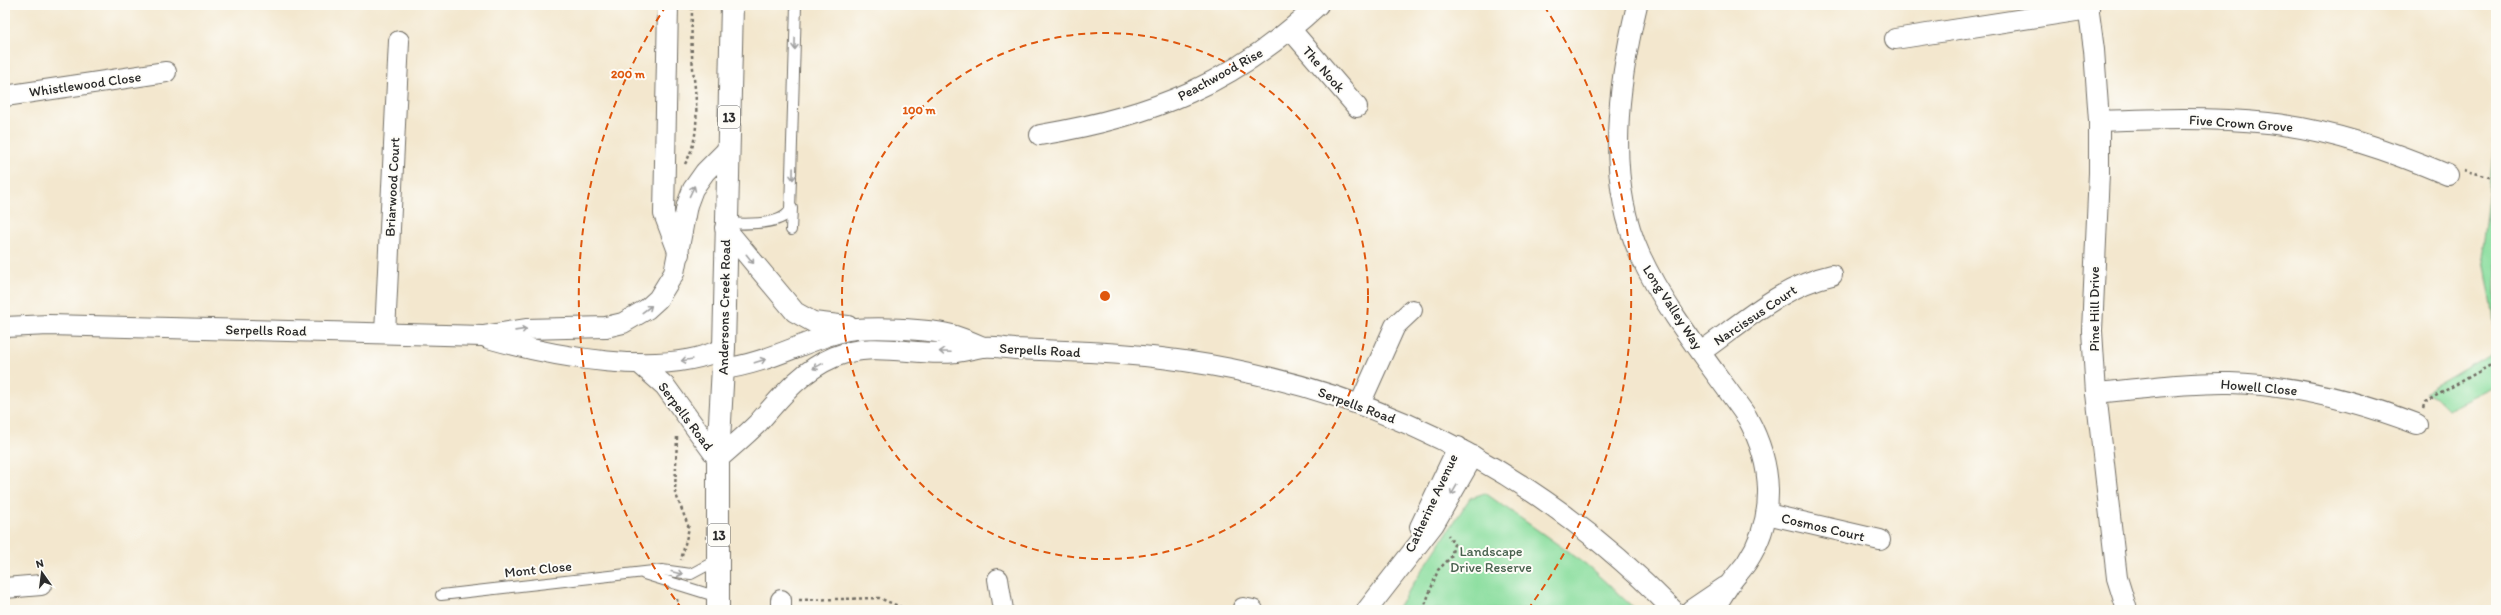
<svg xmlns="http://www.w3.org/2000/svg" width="2501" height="615" font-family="Itim,sans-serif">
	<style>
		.green { fill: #8bde9f; stroke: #5b8465 }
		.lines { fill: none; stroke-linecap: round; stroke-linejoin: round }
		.service-casing { stroke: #716d64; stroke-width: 12 }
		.minor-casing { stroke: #716d64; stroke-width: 22 }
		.primary-casing { stroke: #716d64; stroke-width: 24 }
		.path { stroke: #716d64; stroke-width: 2.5; stroke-dasharray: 3 3; stroke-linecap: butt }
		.service { stroke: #fff; stroke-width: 10 }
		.minor { stroke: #fff; stroke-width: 20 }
		.primary { stroke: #fff; stroke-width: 22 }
		.oneway { stroke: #a0a0a0 }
		.ring { fill: none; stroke: #df570e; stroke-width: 2; stroke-dasharray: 7 5 }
		.labels { text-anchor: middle; stroke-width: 4; stroke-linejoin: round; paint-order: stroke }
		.shield { fill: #fdfcf7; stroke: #6a6a68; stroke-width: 1 }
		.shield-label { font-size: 13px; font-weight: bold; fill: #2b2b2b }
		.street-label { font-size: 14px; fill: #2b2b2b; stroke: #fdfcf7 }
		.park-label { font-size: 14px; fill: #48614e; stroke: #fdfcf7 }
		.centre { fill: #df570e; stroke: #fdfcf7; stroke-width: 2 }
		.ring-label { font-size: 12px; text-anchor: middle; font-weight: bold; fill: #df570e; stroke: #fdfcf7; stroke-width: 4; stroke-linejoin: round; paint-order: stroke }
	</style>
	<rect width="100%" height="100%" fill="#fdfcf7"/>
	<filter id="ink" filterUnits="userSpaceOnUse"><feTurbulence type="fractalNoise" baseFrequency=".025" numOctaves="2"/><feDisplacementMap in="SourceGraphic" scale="8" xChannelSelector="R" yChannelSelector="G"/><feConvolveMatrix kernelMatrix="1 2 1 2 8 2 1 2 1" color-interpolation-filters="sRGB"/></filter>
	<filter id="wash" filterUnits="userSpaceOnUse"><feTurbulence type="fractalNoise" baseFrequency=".012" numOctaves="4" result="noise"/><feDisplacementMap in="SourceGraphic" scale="16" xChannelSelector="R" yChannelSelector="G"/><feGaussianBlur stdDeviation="0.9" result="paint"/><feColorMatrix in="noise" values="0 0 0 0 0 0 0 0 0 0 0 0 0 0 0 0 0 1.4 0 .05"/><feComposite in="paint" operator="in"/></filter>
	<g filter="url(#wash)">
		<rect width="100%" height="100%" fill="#f3e7ce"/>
		<g class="green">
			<polygon points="2496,126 2496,385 2447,409 2434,396 2425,392 2495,351 2493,312 2482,248"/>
			<polygon points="1485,493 1587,565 1636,610 1396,610 1470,498"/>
		</g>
	</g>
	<g filter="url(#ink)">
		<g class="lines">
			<defs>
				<g id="service">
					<path d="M726,223C742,224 782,226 790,210L796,5"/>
					<polyline points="791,230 792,208"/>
					<polyline points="644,574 718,597"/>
					<polyline points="441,595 662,570 691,574 719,559"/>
				</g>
				<g id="minor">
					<polyline points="668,5 664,214 679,254"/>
					<path d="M1637,5C1618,84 1605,179 1640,255C1665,310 1712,367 1747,417C1773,464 1777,516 1747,562C1741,571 1733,578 1728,587C1723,594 1718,603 1713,610"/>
					<polyline points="2088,5 2094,50 2099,121 2099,173 2092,331 2096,393 2117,578 2127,610"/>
					<polyline points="1291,30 1357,107"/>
					<polyline points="1895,39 2089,9"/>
					<polyline points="5,96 166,72"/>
					<path d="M2099,121C2155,119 2212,117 2268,123C2331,130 2391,151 2448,175"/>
					<path d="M1040,135C1153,116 1233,84 1318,5"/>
					<polyline points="725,228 795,312 813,322 848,326"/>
					<polyline points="5,327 49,325 483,336 526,329 606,327 623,323 647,309 658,299 674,273 687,205 693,189 705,172 729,148"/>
					<polyline points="385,333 399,41"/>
					<path d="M488,338C552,356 663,379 724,348"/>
					<path d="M1702,351C1743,322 1782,286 1832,275"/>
					<path d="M639,363L665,386L718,459C732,447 745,436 758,423C781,397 801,371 834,357C876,340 915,357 956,352C965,351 974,348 983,347C993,346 1004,348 1015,349C1040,350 1065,351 1090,352C1316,363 1514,446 1673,610"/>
					<path d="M722,369C765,364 800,343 840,332C863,325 933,329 955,336C965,339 974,343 983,347"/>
					<path d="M2096,393C2140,389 2186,382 2230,383C2295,385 2357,401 2417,424"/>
					<polyline points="1360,404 1395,326 1412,310"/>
					<polyline points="1767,514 1880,540"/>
					<polyline points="1420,527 1458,447"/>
					<polyline points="998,579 1003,610"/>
					<polyline points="5,588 41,585"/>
					<polyline points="1243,608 1253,610"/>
					<polyline points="781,610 781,600"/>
					<polyline points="1367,610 1434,524 1473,456"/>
					<polyline points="1691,610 1725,587"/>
				</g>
				<polyline id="primary" points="718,610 718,459 724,348 732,5"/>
			</defs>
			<use href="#service" class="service-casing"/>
			<use href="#minor" class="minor-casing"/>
			<use href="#primary" class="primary-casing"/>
			<g class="path">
				<path d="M685,164C704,131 694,91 692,55C691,38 692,21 692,5"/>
				<polyline points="2464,170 2496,179"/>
				<polyline points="2423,408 2425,402 2496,362"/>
				<polyline points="677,437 675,492 689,528 681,560"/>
				<polyline points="677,599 678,610"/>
				<polyline points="799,600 879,598 908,610"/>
				<polyline points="1423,610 1438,570 1451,557 1454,544 1448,535"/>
			</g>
			<use href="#service" class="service"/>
			<use href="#minor" class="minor"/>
			<use href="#primary" class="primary"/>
		</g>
		<defs><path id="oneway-shaft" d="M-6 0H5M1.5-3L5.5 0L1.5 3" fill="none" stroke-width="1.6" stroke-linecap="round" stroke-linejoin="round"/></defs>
		<g class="oneway">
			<use href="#oneway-shaft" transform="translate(795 44) rotate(91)"/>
			<use href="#oneway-shaft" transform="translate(793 174) rotate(91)"/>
			<use href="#oneway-shaft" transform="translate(692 191) rotate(-65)"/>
			<use href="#oneway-shaft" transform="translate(750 259) rotate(51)"/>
			<use href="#oneway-shaft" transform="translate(647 309) rotate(-37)"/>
			<use href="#oneway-shaft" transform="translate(521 330) rotate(-8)"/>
			<use href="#oneway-shaft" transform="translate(945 352) rotate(-177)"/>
			<use href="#oneway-shaft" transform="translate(687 360) rotate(171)"/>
			<use href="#oneway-shaft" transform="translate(760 361) rotate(-18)"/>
			<use href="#oneway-shaft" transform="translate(818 366) rotate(151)"/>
			<use href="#oneway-shaft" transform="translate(1454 490) rotate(120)"/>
			<use href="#oneway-shaft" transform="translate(677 573) rotate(14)"/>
		</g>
	</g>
	<g class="ring">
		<circle cx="1105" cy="296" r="263"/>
		<path d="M682 609A526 526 0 0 1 666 6M1544 6A526 526 0 0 1 1528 609"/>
	</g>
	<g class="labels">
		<g class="shield">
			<rect x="718" y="106" width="22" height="22" rx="3"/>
			<rect x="708" y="524" width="22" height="22" rx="3"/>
		</g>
		<g class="shield-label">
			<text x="729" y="122">13</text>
			<text x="719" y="540">13</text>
		</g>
		<g class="street-label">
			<text transform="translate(1324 69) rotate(49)" y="5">The Nook</text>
			<text transform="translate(1220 74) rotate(-29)" y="5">Peachwood Rise</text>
			<text transform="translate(85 84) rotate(-8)" y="5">Whistlewood Close</text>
			<text transform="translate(2241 123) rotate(4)" y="5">Five Crown Grove</text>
			<text transform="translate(392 187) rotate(-87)" y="5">Briarwood Court</text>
			<text transform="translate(724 307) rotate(-89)" y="5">Andersons Creek Road</text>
			<text transform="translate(1673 307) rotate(57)" y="5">Long Valley Way</text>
			<text transform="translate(2094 309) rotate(-90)" y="5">Pine Hill Drive</text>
			<text transform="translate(1755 315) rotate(-34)" y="5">Narcissus Court</text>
			<text transform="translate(266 330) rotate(1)" y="5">Serpells Road</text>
			<text transform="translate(1040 350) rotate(3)" y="5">Serpells Road</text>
			<text transform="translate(2259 387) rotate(5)" y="5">Howell Close</text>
			<text transform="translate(1357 405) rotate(20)" y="5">Serpells Road</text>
			<text transform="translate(686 416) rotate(53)" y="5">Serpells Road</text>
			<text transform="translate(1431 503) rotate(-65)" y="5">Catherine Avenue</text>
			<text transform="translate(1823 527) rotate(13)" y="5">Cosmos Court</text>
			<text transform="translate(538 569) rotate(-6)" y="5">Mont Close</text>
		</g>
		<g class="park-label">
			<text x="1491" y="556">Landscape<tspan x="1491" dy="16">Drive Reserve</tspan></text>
		</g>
	</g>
	<circle cx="1105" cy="296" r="6" class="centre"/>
	<g class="ring-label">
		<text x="628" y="78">200 m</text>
		<text x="919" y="114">100 m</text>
	</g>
	<rect width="2501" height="615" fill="none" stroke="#fdfcf7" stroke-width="20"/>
	<g transform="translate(42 573) rotate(346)" stroke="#fdfcf7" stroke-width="3" paint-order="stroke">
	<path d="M0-3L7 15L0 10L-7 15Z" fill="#2b2b2b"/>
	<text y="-6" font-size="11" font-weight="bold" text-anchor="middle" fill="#2b2b2b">N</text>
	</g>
</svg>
